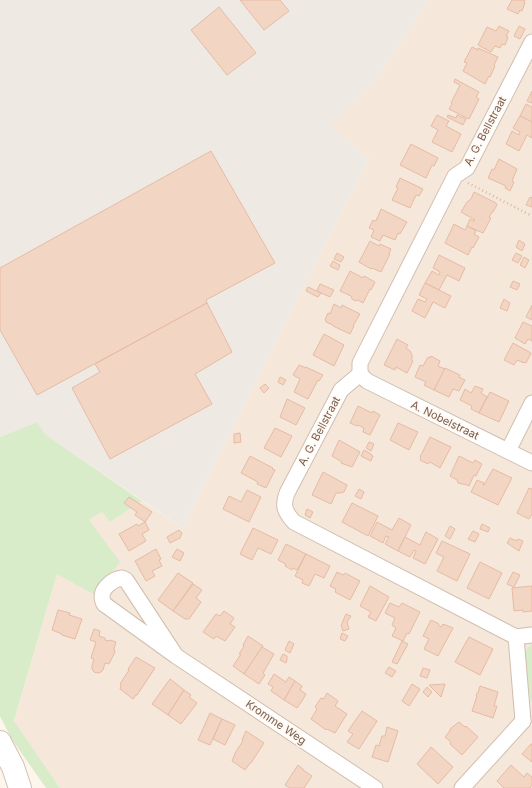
<svg xmlns="http://www.w3.org/2000/svg" width="532" height="788" font-family="Inter,sans-serif">
	<style>
		.residential { fill: #f5e8da }
		.industrial { fill: #efe9e4 }
		.green { fill: #d8ecc9 }
		.building { fill: #f3d5c3; stroke: #e6bba3 }
		.lines { fill: none; stroke-linecap: round; stroke-linejoin: round }
		.street-casing { stroke: #d1beb0; stroke-width: 17 }
		.secondary-casing { stroke: #d6c0b0; stroke-width: 24 }
		.path { stroke: #d9b8a5; stroke-width: 2.5; stroke-dasharray: 1 3; stroke-linecap: butt }
		.street { stroke: #fff; stroke-width: 15 }
		.secondary { stroke: #fff; stroke-width: 22 }
		.labels { text-anchor: middle; stroke-width: 3.5; stroke-linejoin: round; paint-order: stroke }
		.street-label { font-size: 11px; fill: #7a5c4d; stroke: #fffaf3 }
	</style>
	<rect width="100%" height="100%" fill="#fdf6ec"/>
	<polygon class="residential" points="429,0 532,0 532,788 60,788 14,722 57,574 89,520 102,512 110,522 142,501 183,528 308,279 369,159 330,125 380,75"/>
	<polygon class="industrial" points="0,0 429,0 380,75 331,125 369,159 308,279 183,528 46,435 37,422 0,437"/>
	<g class="green">
		<polygon points="37,422 46,435 142,501 110,522 102,512 89,520 120,562 95,595 57,574 14,721 60,788 46,788 11,738 0,716 0,437"/>
		<polygon points="532,644 532,704 530,700 525,652 529,647"/>
	</g>
	<g class="building">
		<polygon points="240,0 280,0 289,11 264,30"/>
		<polygon points="512,0 525,0 524,2 525,3 522,11 520,10 518,14 507,9"/>
		<polygon points="219,7 256,53 227,75 191,30"/>
		<polygon points="499,26 509,31 506,36 508,37 505,45 502,44 500,48 495,46 491,52 478,45 487,27 496,31"/>
		<polygon points="519,26 525,29 520,39 514,36"/>
		<polygon points="472,47 478,50 478,48 498,57 494,65 495,66 490,77 489,76 485,84 463,71 467,63 464,62"/>
		<polygon points="455,79 479,92 476,97 479,99 469,119 449,109 452,104 451,103 460,85 454,82"/>
		<polygon points="532,91 532,103 527,101"/>
		<polygon points="526,104 532,107 532,122 520,116"/>
		<polygon points="437,115 449,121 446,126 461,134 452,152 432,142 438,130 431,126"/>
		<polygon points="448,115 456,118 457,115 466,119 463,125 447,117"/>
		<polygon points="520,116 532,122 532,138 527,135 519,151 506,144 512,131 519,135 520,132 513,128"/>
		<polygon points="411,144 438,158 434,166 432,165 426,178 400,165"/>
		<polygon points="211,151 275,263 206,300 207,303 37,395 0,330 0,268"/>
		<polygon points="499,159 517,169 512,181 514,182 510,191 505,188 506,186 488,178 492,169 494,170"/>
		<polygon points="400,178 423,189 419,196 416,195 410,208 392,200 398,188 396,187"/>
		<polygon points="474,192 496,203 497,205 493,212 492,212 489,217 491,218 483,233 467,226 470,219 473,221 475,220 461,212 467,202 471,199"/>
		<polygon points="530,197 532,198 532,207 526,205"/>
		<polygon points="381,209 407,222 400,234 398,233 395,240 383,235 380,241 371,237 374,230 369,228 373,220 376,221"/>
		<polygon points="454,224 465,230 467,226 476,231 474,234 479,237 473,248 472,247 468,255 445,243"/>
		<polygon points="519,240 525,244 522,251 516,247"/>
		<polygon points="370,241 379,246 380,244 391,249 389,254 390,254 381,272 372,268 371,269 359,262"/>
		<polygon points="337,253 344,257 341,262 334,259"/>
		<polygon points="516,253 522,256 518,263 512,260"/>
		<polygon points="439,255 465,268 459,281 447,275 439,290 425,283 432,271 439,275 440,272 433,268"/>
		<polygon points="524,257 529,260 525,268 520,265"/>
		<polygon points="333,261 340,265 338,270 330,266"/>
		<polygon points="350,271 363,278 364,276 375,282 371,290 370,289 363,303 358,300 355,301 352,299 351,296 340,291"/>
		<polygon points="513,281 520,284 517,290 510,287"/>
		<polygon points="425,283 451,296 445,308 433,302 425,318 412,311 418,299 425,302 427,299 419,295"/>
		<polygon points="320,284 334,290 330,297 317,291"/>
		<polygon points="308,287 321,293 318,297 306,291"/>
		<polygon points="504,299 510,303 507,311 500,308"/>
		<polygon points="207,303 232,352 195,374 212,404 110,459 72,388 100,372 95,364"/>
		<polygon points="334,304 341,308 342,305 360,314 353,326 354,326 350,334 333,326 333,325 326,322 326,321 325,320 328,313 330,314"/>
		<polygon points="532,305 532,320 526,317"/>
		<polygon points="523,322 532,326 532,341 528,339 525,344 515,338"/>
		<polygon points="324,334 344,345 334,366 313,355"/>
		<polygon points="397,339 408,345 406,348 410,351 412,355 412,360 413,361 407,373 396,367 395,370 384,365"/>
		<polygon points="513,343 531,353 526,363 525,362 524,363 517,360 514,365 504,360"/>
		<polygon points="431,356 440,361 438,366 445,369 434,390 424,385 426,382 415,377 420,365 423,366 428,357 430,358"/>
		<polygon points="299,365 306,368 306,367 323,375 319,381 318,380 308,399 294,392 300,379 293,375"/>
		<polygon points="445,368 460,375 459,377 465,380 459,391 453,389 449,397 434,390"/>
		<polygon points="280,377 286,380 283,385 278,382"/>
		<polygon points="265,384 269,388 264,393 260,388"/>
		<polygon points="475,386 483,389 481,393 487,397 479,413 471,409 472,406 460,400 465,389 471,393"/>
		<polygon points="490,392 509,401 499,422 479,413"/>
		<polygon points="287,399 305,408 296,425 280,417"/>
		<polygon points="358,406 372,413 373,411 380,415 370,435 363,432 364,428 358,425 357,426 350,423"/>
		<polygon points="398,423 418,432 409,450 390,440"/>
		<polygon points="275,428 292,436 281,457 264,448"/>
		<polygon points="240,433 241,442 234,443 234,434"/>
		<polygon points="430,437 451,447 440,468 430,462 428,464 420,460 421,458 420,457"/>
		<polygon points="339,440 360,452 352,467 341,463 342,462 332,456"/>
		<polygon points="369,442 374,444 371,451 366,448"/>
		<polygon points="364,450 371,454 371,455 373,456 371,461 361,456"/>
		<polygon points="250,456 273,468 272,469 275,470 266,488 257,484 258,482 241,473"/>
		<polygon points="459,456 473,463 475,460 482,464 476,476 474,475 469,486 464,484 462,484 458,483 457,480 450,476"/>
		<polygon points="493,469 512,478 498,505 471,492 477,480 484,483 483,485 484,485"/>
		<polygon points="323,472 347,485 344,492 340,493 336,493 331,504 312,495"/>
		<polygon points="529,488 532,489 532,514 529,519 517,513"/>
		<polygon points="359,489 364,492 361,499 355,496"/>
		<polygon points="247,490 261,497 249,522 223,509 229,496 241,502"/>
		<polygon points="129,497 152,512 145,522 135,515 137,512 124,503"/>
		<polygon points="352,503 378,516 368,536 342,522"/>
		<polygon points="307,509 313,512 310,518 305,515"/>
		<polygon points="399,518 411,525 398,551 385,544 389,537 386,536 383,543 370,536 377,522 392,530"/>
		<polygon points="145,522 149,530 142,534 146,541 129,551 119,534 137,524 138,526"/>
		<polygon points="482,524 490,528 488,532 480,529"/>
		<polygon points="450,526 455,529 450,539 445,536"/>
		<polygon points="253,528 278,540 271,554 258,548 252,560 240,554"/>
		<polygon points="179,530 182,533 180,538 170,543 167,537"/>
		<polygon points="473,531 479,534 475,542 468,539"/>
		<polygon points="426,532 438,539 425,564 413,558 416,551 414,550 410,557 398,551 405,537 420,545"/>
		<polygon points="510,538 517,541 518,539 523,541 519,551 507,543"/>
		<polygon points="442,541 470,554 457,581 437,571 444,557 436,553"/>
		<polygon points="286,544 306,554 297,570 293,568 292,570 285,566 286,564 278,560"/>
		<polygon points="156,549 161,559 159,560 162,566 152,571 155,576 146,581 135,561"/>
		<polygon points="177,549 184,553 180,561 172,557"/>
		<polygon points="306,554 330,566 324,578 315,574 309,586 302,583 303,580 295,576"/>
		<polygon points="480,562 502,573 489,599 467,588"/>
		<polygon points="337,572 343,575 345,573 360,581 350,600 335,592 336,589 330,586"/>
		<polygon points="513,572 520,575 514,587 507,584"/>
		<polygon points="178,573 193,583 173,611 158,600"/>
		<polygon points="193,584 202,590 196,598 201,602 189,619 185,619 173,611"/>
		<polygon points="370,586 389,597 376,621 368,617 371,612 360,606"/>
		<polygon points="532,586 532,611 523,612 523,610 514,611 512,588"/>
		<polygon points="390,603 399,607 402,603 420,612 409,634 407,633 403,641 392,636 396,628 392,625 395,618 385,613"/>
		<polygon points="58,610 70,613 69,615 82,619 75,639 62,635 62,634 52,630"/>
		<polygon points="224,611 234,618 230,624 235,627 225,641 216,636 214,639 203,632 216,614 220,616"/>
		<polygon points="346,614 351,616 347,622 349,629 343,631 341,625 342,624 342,623"/>
		<polygon points="431,620 439,624 438,625 441,627 443,624 453,628 438,656 424,649 429,639 423,636"/>
		<polygon points="94,629 100,631 99,636 105,638 105,640 109,641 110,640 116,642 114,649 115,652 109,664 105,663 103,670 101,672 98,673 94,672 92,669 92,666 94,659 91,658 96,642 90,640"/>
		<polygon points="342,633 348,636 345,641 340,639"/>
		<polygon points="248,636 263,646 244,674 233,666 241,654 239,654 244,646 243,645"/>
		<polygon points="469,637 493,649 480,675 455,662"/>
		<polygon points="289,641 294,644 290,653 285,650"/>
		<polygon points="402,641 408,644 397,664 392,662"/>
		<polygon points="262,647 274,654 263,673 265,675 259,684 244,674"/>
		<polygon points="283,654 287,656 287,660 286,663 280,660"/>
		<polygon points="136,657 155,668 137,695 136,695 133,699 120,689 121,685 120,684 129,670 128,669"/>
		<polygon points="389,667 396,671 392,677 385,673"/>
		<polygon points="423,668 430,670 427,678 420,676"/>
		<polygon points="274,674 286,682 289,677 295,681 284,700 271,691 273,687 268,684"/>
		<polygon points="170,679 184,690 168,715 152,704"/>
		<polygon points="295,681 302,686 300,690 306,694 302,701 297,708 284,700"/>
		<polygon points="412,684 420,689 409,706 402,701"/>
		<polygon points="445,684 441,697 429,685"/>
		<polygon points="480,686 498,692 494,706 497,706 493,718 472,711 477,696 476,696 477,693 478,693"/>
		<polygon points="427,687 432,692 428,697 423,692"/>
		<polygon points="184,690 191,695 189,697 197,703 181,724 168,715"/>
		<polygon points="327,693 338,701 335,706 347,714 335,733 327,729 326,730 311,719 317,709 315,707 321,698 324,699"/>
		<polygon points="362,711 377,721 359,749 347,742 353,734 348,731"/>
		<polygon points="210,713 222,719 210,745 198,740"/>
		<polygon points="222,719 235,725 225,745 213,739"/>
		<polygon points="459,722 465,727 466,726 478,737 462,755 450,744 451,742 445,737 449,732 451,728"/>
		<polygon points="387,727 398,731 388,762 372,757 376,745 379,746 382,736 385,736"/>
		<polygon points="246,731 264,743 251,763 250,763 245,770 232,761 235,754 235,753 243,741 242,740"/>
		<polygon points="531,744 532,744 532,762 522,754"/>
		<polygon points="431,747 453,767 438,784 417,764"/>
		<polygon points="298,765 303,769 303,770 312,776 304,788 290,788 285,785"/>
		<polygon points="511,765 524,777 527,773 532,777 532,785 530,788 504,788 497,781"/>
	</g>
	<g class="lines">
		<defs>
			<g id="street">
				<path d="M360,374L341,390L287,493C282,506 285,512 294,522L516,637"/>
				<polyline points="360,374 360,363 455,176 467,168 532,42"/>
				<polyline points="360,374 367,381 532,463"/>
				<polyline points="508,451 532,403"/>
				<path d="M176,656L126,580L122,578C113,579 102,588 102,597C102,598 103,603 104,604L176,656L375,788"/>
				<polyline points="523,721 516,637 532,635"/>
				<polyline points="462,788 523,721"/>
			</g>
			<polyline id="secondary" points="0,742 13,767 20,788"/>
		</defs>
		<use href="#street" class="street-casing"/>
		<use href="#secondary" class="secondary-casing"/>
		<polyline class="path" points="468,183 532,216"/>
		<use href="#street" class="street"/>
		<use href="#secondary" class="secondary"/>
	</g>
	<g class="labels">
		<g class="street-label">
			<text transform="translate(485 131) rotate(-62)" y="4">A. G. Bellstraat</text>
			<text transform="translate(445 420) rotate(26)" y="4">A. Nobelstraat</text>
			<text transform="translate(319 431) rotate(-62)" y="4">A. G. Bellstraat</text>
			<text transform="translate(276 722) rotate(34)" y="4">Kromme Weg</text>
		</g>
	</g>
</svg>
